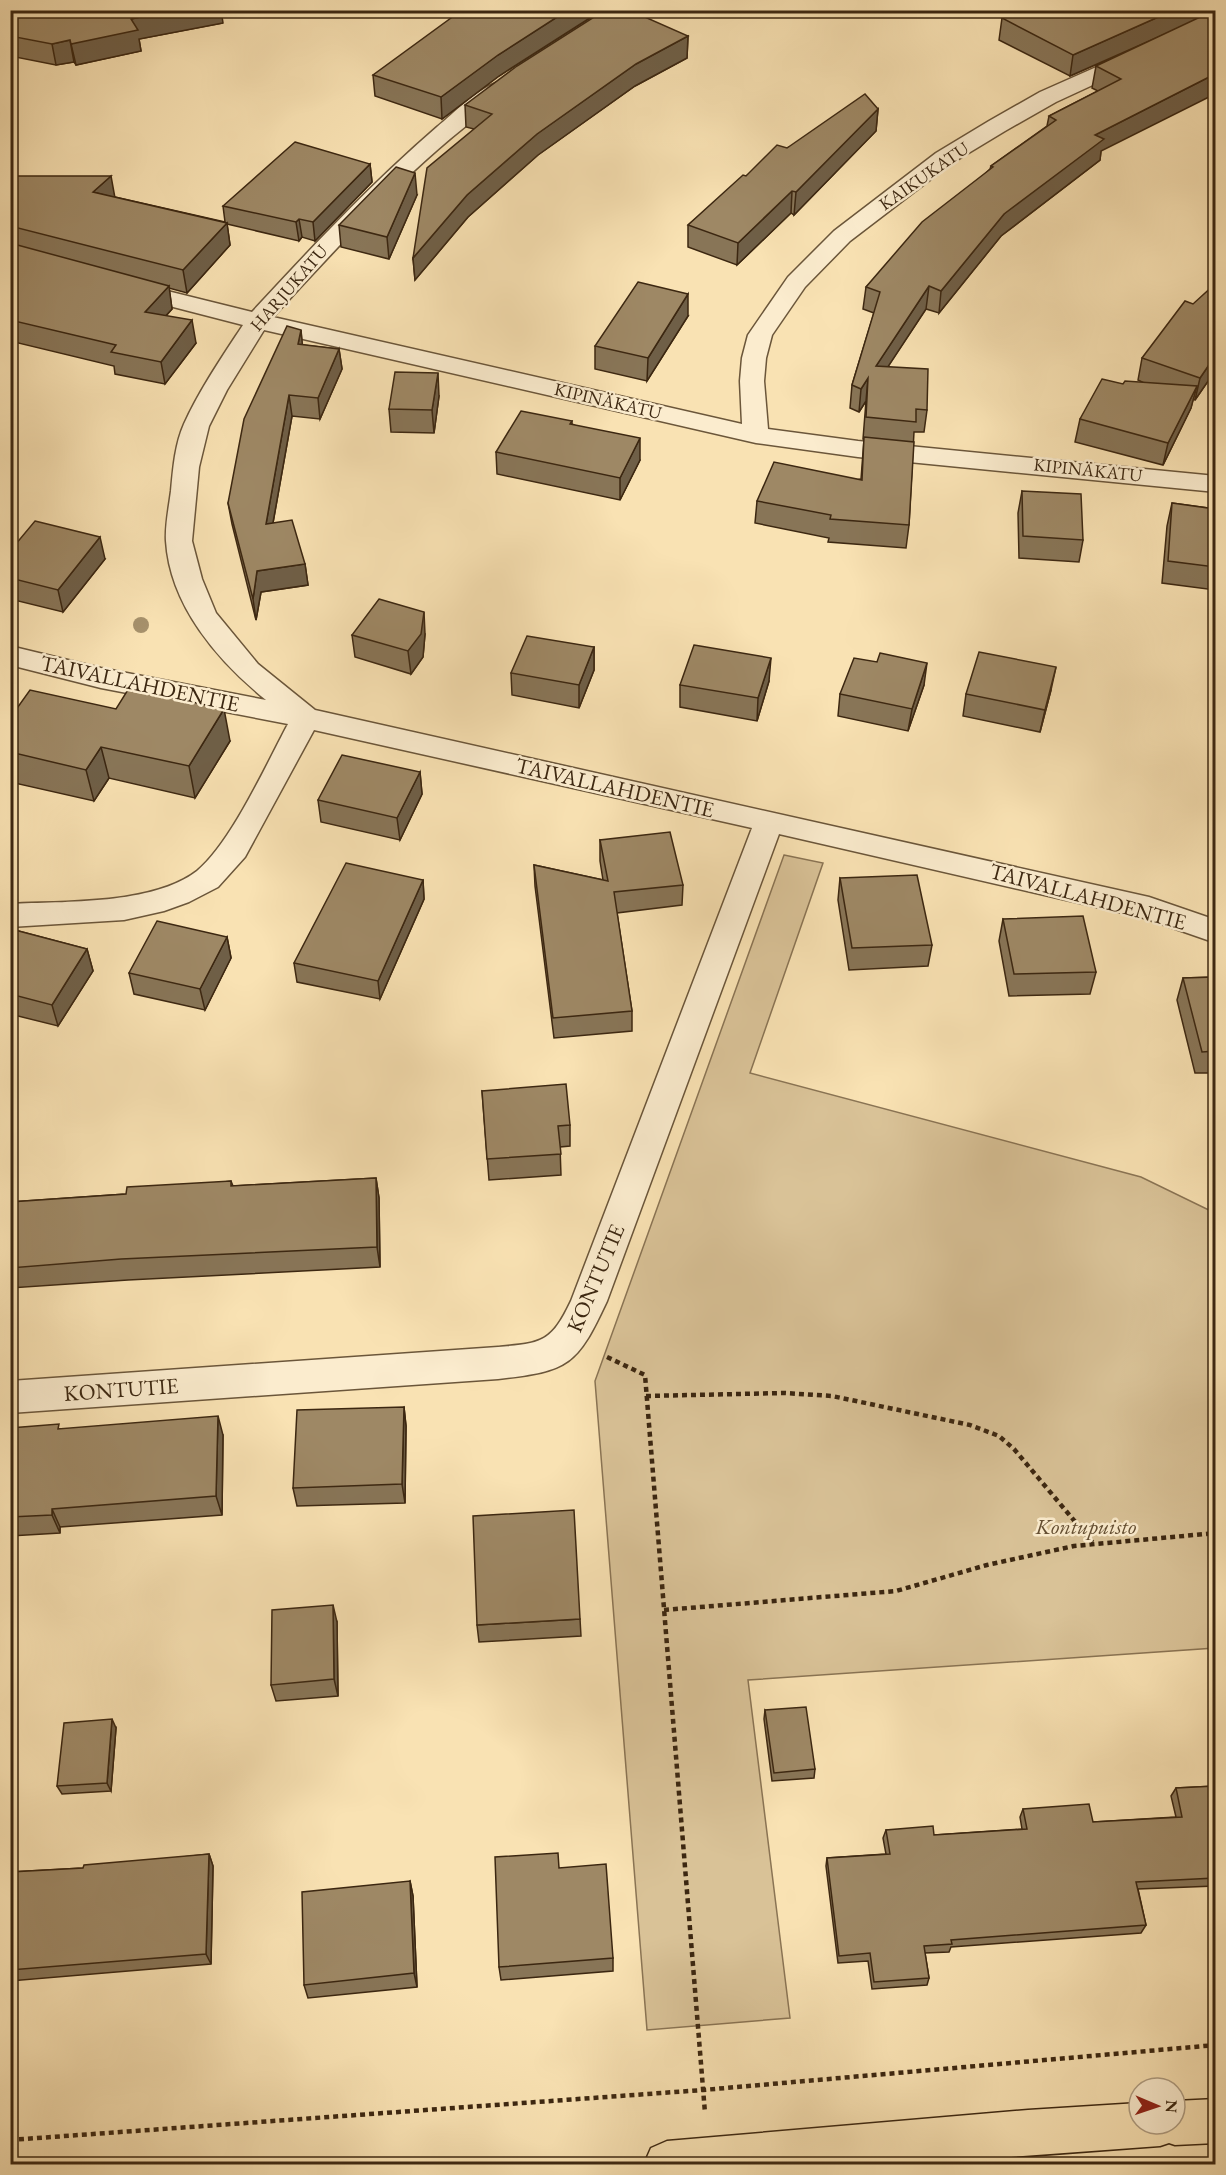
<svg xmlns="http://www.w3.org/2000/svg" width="1226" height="2175" font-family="'EB Garamond',serif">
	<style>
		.green { fill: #d9c297; stroke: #8a7454; stroke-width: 1.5 }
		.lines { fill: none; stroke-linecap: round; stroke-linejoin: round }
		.minor-casing { stroke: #6b563a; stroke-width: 3 }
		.major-casing { stroke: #3c2711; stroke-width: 3 }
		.path { stroke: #3c2711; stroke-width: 4.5; stroke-dasharray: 5 4; stroke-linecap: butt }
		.minor { fill: #fbecce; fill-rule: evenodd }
		.major { fill: #f9e2b3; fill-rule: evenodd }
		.tree { fill: #a6916c }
		.wall { fill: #887557; stroke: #3c2711; stroke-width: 1.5 }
		.shaded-wall { fill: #6f5f47; stroke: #3c2711; stroke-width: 1.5 }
		.building { fill: #9e8865; stroke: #3c2711; stroke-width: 1.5 }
		.labels { text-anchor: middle; stroke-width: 5; stroke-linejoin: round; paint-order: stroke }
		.far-street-label { font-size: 18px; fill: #3c2711; stroke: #fbecce }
		.street-label { font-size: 22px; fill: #3c2711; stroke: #fbecce }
		.park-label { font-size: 22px; font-style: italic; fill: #634e32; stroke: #fbecce }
	</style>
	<rect width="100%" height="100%" fill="#f9e2b3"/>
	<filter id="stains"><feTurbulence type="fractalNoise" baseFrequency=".00333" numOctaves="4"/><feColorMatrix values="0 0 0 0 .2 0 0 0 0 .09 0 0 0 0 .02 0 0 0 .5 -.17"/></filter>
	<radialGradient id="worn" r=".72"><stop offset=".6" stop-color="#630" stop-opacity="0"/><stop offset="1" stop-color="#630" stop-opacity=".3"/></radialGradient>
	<polygon class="green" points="784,855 823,863 750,1073 1141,1177 1215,1213 1215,1648 748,1680 790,2018 647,2030 595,1381"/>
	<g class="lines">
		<defs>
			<path id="minor" d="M1216,14V28L1056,102L1005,131L952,163L850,241L805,287L772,335L766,358L764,381L768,429L858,441L1216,476V492L858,457L756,443L264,330L227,390L209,426L199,467L192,541L202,579L216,613L258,664L315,710L1149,897L1216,920V943L1144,918L779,834L607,1301C577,1365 570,1371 498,1379L10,1413V1381L498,1347C542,1343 551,1343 571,1301L752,828L314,730L245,857L218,887L189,902L164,911L124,920L10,927V904C64,901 153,905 197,871C231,843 266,765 288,724L101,688L10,665V646L101,668L266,700C218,661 170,606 166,541C165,525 169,507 171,491C173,469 175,444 184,424C200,389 222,357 243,325L119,293L115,288L119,283L127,281L252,312C312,247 370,185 437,127C455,112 475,91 496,83C501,81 505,82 510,83L513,88L510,93C420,155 347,237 273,317L742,424L740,381L742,358L748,335L788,277L834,231L936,153L989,121L1040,92Z"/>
			<polygon id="major" points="1216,2099 1216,2143 1175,2145 1169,2143 1160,2146 916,2164 644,2164 651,2148 667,2141 1028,2110 1139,2103 1139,2124 1175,2124 1175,2101"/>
		</defs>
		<use href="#minor" class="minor-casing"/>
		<use href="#major" class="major-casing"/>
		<g class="path">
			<polyline points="607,1357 645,1375 705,2113"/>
			<polyline points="646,1396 785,1393 832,1396 970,1425 999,1436 1014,1449 1093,1543"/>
			<polyline points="664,1610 896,1591 987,1565 1074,1546 1216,1533"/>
			<polyline points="10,2140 703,2090 1216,2045"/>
		</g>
		<use href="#minor" class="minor"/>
		<use href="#major" class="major"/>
	</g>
	<circle class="tree" cx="141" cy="625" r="8"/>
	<g class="wall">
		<polygon points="10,10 223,23 139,39 141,51 76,65 74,62 56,65 10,56"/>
		<polygon points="1215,10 1101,151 1100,160 1001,236 939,313 926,309 888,366 927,410 924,432 914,432 909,525 906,548 828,542 829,538 755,523 757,501 861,479 864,439 863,439 866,401 859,412 850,408 852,385 874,313 863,309 866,287 990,169 991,166 1047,126 1049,116 1098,91 1092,88 1096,66 1149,41 1070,76 999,40 1002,18"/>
		<polygon points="593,16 499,76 442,119 375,96 373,75"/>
		<polygon points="688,36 687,58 635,86 538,155 468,217 415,280 413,258 474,129 466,127 465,105"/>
		<polygon points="878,109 876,131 794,215 791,213 737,265 688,247 688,225 746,176 787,148"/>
		<polygon points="370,164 372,182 315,241 302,237 299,241 227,224 230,245 187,293 169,288 172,309 166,316 196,343 165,384 115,374 114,366 10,341 10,193 115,197 225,222 223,206"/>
		<polygon points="417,195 389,259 341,247 339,225"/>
		<polygon points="688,316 647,381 595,369 595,346"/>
		<polygon points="301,330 302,345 339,349 342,369 320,419 292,416 273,523 305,564 308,585 261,592 256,620 232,524 228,503"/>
		<polygon points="1142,358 1215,371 1195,400 1193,399 1191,408 1163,465 1075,442 1080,419 1123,384 1144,383 1138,380"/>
		<polygon points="439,396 434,433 391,432 389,409"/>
		<polygon points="572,421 572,424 640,460 620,500 497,474 496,452"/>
		<polygon points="1022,491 1083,540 1079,562 1019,558 1018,513"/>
		<polygon points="1172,503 1215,509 1215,590 1162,583 1167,526"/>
		<polygon points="10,551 105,559 63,612 10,599"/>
		<polygon points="425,634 423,657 411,674 355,657 352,635"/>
		<polygon points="594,647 594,670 579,708 512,695 511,673"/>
		<polygon points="769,681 757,721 680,707 680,685"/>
		<polygon points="924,685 908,731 838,716 840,694"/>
		<polygon points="1051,690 1040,732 963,716 966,694"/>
		<polygon points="10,718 230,741 195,798 109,778 94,801 10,782"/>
		<polygon points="420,772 422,794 400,840 321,822 318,800"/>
		<polygon points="600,840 683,885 682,905 617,913 632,1011 632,1031 554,1038 535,886 534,865 603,880 600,861"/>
		<polygon points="840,878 932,945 928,966 849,970 838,900"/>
		<polygon points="423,880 424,899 380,999 297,982 294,963"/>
		<polygon points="1003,919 1096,972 1090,994 1009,996 999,941"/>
		<polygon points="11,929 87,949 93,971 58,1026 10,1014"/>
		<polygon points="227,937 231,958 205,1010 134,994 129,973"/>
		<polygon points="1215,977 1215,1073 1195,1073 1177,1000 1183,978"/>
		<polygon points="482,1091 570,1125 570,1146 560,1147 561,1175 489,1180"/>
		<polygon points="376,1178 379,1198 380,1267 128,1280 10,1288 10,1202 126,1194 231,1181 233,1186"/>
		<polygon points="404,1407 406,1426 405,1503 297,1506 293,1488"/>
		<polygon points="10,1428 60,1429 223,1435 222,1515 60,1527 60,1533 10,1536"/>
		<polygon points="580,1619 581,1636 479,1642 477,1625"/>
		<polygon points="337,1622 338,1696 276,1701 271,1685"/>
		<polygon points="765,1710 815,1769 814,1778 772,1781 764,1719"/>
		<polygon points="116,1728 111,1791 62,1794 57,1786"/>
		<polygon points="1215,1786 1215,1886 1138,1889 1146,1925 1141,1933 951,1947 949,1952 925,1953 929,1978 927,1985 872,1989 868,1961 838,1963 826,1866 827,1858 886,1854 883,1838 886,1830 934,1835 1022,1829 1020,1817 1023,1809 1093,1822 1176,1817 1171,1796 1176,1788"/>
		<polygon points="209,1854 213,1866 211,1964 10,1981 10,1872 83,1868"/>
		<polygon points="559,1868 613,1958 613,1971 501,1980 499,1967"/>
		<polygon points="410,1881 413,1896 417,1987 308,1998 304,1985"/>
	</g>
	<g class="shaded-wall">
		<polygon points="175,10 221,10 223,23 139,39 141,51 76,65 71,44 131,19"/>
		<polygon points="568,10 593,10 593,16 499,76 442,119 441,97 498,55"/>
		<polygon points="1174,10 1215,10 1215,12 1070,76 1073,55"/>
		<polygon points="688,36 687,58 635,86 538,155 468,217 415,280 413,258 467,195 537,134 636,64"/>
		<polygon points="70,40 74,62 56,65 52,44"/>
		<polygon points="1215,74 1215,94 1101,151 1100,160 1001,236 939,313 941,291 1004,214 1095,135"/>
		<polygon points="878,109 876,131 794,215 796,192"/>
		<polygon points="370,164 372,182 315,241 313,222"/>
		<polygon points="415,173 417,195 389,259 387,237"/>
		<polygon points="111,176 115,198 93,192"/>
		<polygon points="792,191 791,213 737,265 738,243"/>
		<polygon points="299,219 302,237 299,241 296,222"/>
		<polygon points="227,223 230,245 187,293 183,270"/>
		<polygon points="169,286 172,309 149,334 145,312"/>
		<polygon points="929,286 926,309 874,388 876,366"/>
		<polygon points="688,294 688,316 647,381 648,358"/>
		<polygon points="192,320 196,343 165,384 161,362"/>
		<polygon points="301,330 303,351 298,344"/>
		<polygon points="339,349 342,369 320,419 318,398"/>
		<polygon points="1215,356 1215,371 1195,400 1200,378"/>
		<polygon points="438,373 439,396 434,433 432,410"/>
		<polygon points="868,378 866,401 859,412 861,389"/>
		<polygon points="1197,386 1191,408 1163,465 1168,443"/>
		<polygon points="289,395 292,416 269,545 266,524"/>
		<polygon points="640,438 640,460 620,500 620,478"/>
		<polygon points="100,537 105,559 63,612 58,590"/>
		<polygon points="305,564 308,585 261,592 256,620 253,599 257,571"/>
		<polygon points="424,612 425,634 423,657 411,674 408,651"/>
		<polygon points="594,647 594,670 579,708 579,685"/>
		<polygon points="771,658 769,681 757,721 758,698"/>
		<polygon points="927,663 924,685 908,731 912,709"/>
		<polygon points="1056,667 1051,690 1040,732 1045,710"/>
		<polygon points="224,709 230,741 195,798 189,766"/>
		<polygon points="101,747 109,778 94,801 86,770"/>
		<polygon points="420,772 422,794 400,840 397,818"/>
		<polygon points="423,880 424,899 380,999 378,981"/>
		<polygon points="227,937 231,958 205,1010 200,989"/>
		<polygon points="87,949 93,971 58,1026 52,1005"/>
		<polygon points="376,1178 379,1198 380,1267 377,1247"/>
		<polygon points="404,1407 406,1426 405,1503 402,1484"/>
		<polygon points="218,1416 223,1435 222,1515 216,1496"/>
		<polygon points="52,1509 60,1527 60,1533 52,1515"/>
		<polygon points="333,1605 337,1622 338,1696 334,1679"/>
		<polygon points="112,1719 116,1728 111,1791 107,1783"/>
		<polygon points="209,1854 213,1866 211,1964 206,1954"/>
		<polygon points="410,1881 413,1896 417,1987 414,1973"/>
	</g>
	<g class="building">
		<polygon points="18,10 175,10 131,19 138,30 71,44 70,40 52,44 10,36 10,12"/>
		<polygon points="462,10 568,10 498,55 441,97 373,75"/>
		<polygon points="605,10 629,10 688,36 636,64 537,134 467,195 413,258 427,168 492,114 465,105 517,66"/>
		<polygon points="1017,10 1174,10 1073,55 1002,18"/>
		<polygon points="1215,10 1215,74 1095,135 1104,139 1004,214 941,291 929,286 876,366 928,369 927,410 916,409 916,422 866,417 868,378 861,389 852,385 880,292 866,287 922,222 993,167 991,166 1056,120 1049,116 1121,79 1096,66"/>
		<polygon points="865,94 878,109 796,192 792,191 738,243 688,225 743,175 746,176 777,145 787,148"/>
		<polygon points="295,142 370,164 313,222 299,219 296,222 223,206"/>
		<polygon points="396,167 415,173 387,237 339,225"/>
		<polygon points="16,176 111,176 93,192 227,223 183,270 10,226 10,193"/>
		<polygon points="10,243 169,286 145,312 192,320 161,362 111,352 116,345 10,320"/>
		<polygon points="638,282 688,294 648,358 595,346"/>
		<polygon points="1215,284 1215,356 1200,378 1142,358 1185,301 1193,304"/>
		<polygon points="287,326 301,330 298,344 339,349 318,398 289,395 266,524 292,520 305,564 257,571 253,599 228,503 244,419"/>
		<polygon points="395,372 438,373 432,410 389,409"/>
		<polygon points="1102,379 1123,384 1125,381 1197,386 1168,443 1080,419"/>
		<polygon points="521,411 572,421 570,424 640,438 620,478 496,452"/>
		<polygon points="864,437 914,442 909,525 830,519 831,515 757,501 774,462 862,480"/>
		<polygon points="1022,491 1081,494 1083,540 1023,536"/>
		<polygon points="1172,503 1215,509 1215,567 1168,561"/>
		<polygon points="35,521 100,537 58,590 10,578 10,551"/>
		<polygon points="379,599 424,612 421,634 408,651 352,635"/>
		<polygon points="527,636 594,647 579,685 511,673"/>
		<polygon points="694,645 771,658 758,698 680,685"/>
		<polygon points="979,652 1056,667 1045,710 966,694"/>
		<polygon points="880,653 927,663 912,709 840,694 854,658 877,662"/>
		<polygon points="129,688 224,709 189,766 101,747 86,770 10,752 10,718 30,690 116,709"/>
		<polygon points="342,755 420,772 397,818 318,800"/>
		<polygon points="670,832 683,885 614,892 632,1011 553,1018 534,865 608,881 600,840"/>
		<polygon points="346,863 423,880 378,981 294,963"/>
		<polygon points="917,875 932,945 852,948 840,878"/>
		<polygon points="1083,916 1096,972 1014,974 1003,919"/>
		<polygon points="157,921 227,937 200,989 129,973"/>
		<polygon points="11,929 87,949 52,1005 10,994"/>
		<polygon points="1215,977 1215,1051 1202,1052 1183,978"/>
		<polygon points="566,1084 570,1125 558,1126 561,1154 487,1159 482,1091"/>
		<polygon points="376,1178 377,1247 121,1259 10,1268 10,1202 126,1194 127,1187 231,1181 231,1186"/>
		<polygon points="404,1407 402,1484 293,1488 297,1410"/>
		<polygon points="218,1416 216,1496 52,1509 52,1515 10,1517 10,1428 59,1424 58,1429"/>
		<polygon points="574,1510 580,1619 477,1625 473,1516"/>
		<polygon points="333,1605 334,1679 271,1685 272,1610"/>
		<polygon points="806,1707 815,1769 774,1773 765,1710"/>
		<polygon points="112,1719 107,1783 57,1786 64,1723"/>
		<polygon points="1215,1786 1215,1878 1136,1882 1146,1925 951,1940 952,1944 924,1946 929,1978 874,1982 870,1953 839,1956 827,1858 890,1854 886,1830 933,1826 934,1835 1027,1829 1023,1809 1089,1804 1093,1822 1182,1817 1176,1788"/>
		<polygon points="558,1853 559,1868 606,1864 613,1958 499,1967 495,1857"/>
		<polygon points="209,1854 206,1954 10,1970 10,1872 83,1868 84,1865"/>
		<polygon points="410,1881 414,1973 304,1985 302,1892"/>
	</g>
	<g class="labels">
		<g class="far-street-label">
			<text transform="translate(924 176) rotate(-35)" y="6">KAIKUKATU</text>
			<text transform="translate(289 288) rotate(-49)" y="6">HARJUKATU</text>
			<text transform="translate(608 401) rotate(13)" y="6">KIPINÄKATU</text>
			<text transform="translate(1088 470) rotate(6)" y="6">KIPINÄKATU</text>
		</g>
		<g class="street-label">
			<text transform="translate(140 683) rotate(12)" y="8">TAIVALLAHDENTIE</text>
			<text transform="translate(615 787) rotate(13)" y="8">TAIVALLAHDENTIE</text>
			<text transform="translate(1088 896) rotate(15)" y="8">TAIVALLAHDENTIE</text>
			<text transform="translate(595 1278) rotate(-67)" y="8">KONTUTIE</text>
			<text transform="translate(121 1389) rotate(-4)" y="8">KONTUTIE</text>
		</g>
		<g class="park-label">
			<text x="1086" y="1534">Kontupuisto</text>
		</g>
	</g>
	<rect width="1226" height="2175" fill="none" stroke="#f9e2b3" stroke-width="36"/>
	<rect x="12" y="12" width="1202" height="2151" fill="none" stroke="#3c2711" stroke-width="3"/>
	<rect x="18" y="18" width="1190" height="2139" fill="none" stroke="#3c2711" stroke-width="1.5"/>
	<g transform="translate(1157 2106) rotate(92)"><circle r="28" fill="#fbecce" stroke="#af9d82" stroke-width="1.5"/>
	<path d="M0-4.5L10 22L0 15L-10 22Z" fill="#8f2418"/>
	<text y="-9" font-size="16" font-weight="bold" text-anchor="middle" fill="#3c2711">N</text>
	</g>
	<rect width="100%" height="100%" filter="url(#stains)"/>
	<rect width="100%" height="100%" fill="url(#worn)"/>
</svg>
